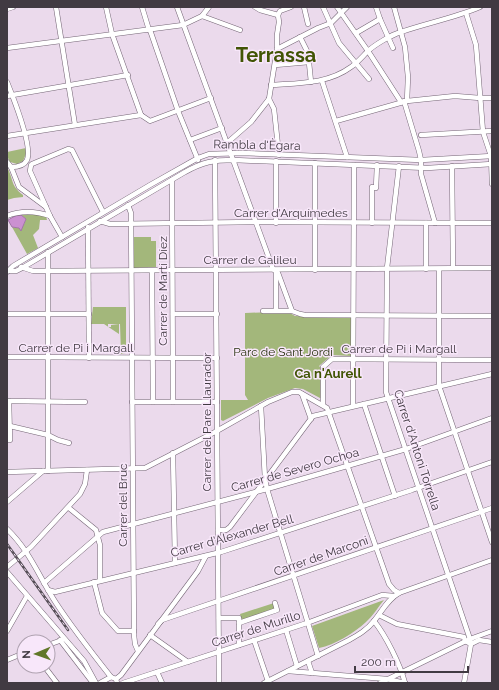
<svg xmlns="http://www.w3.org/2000/svg" width="499" height="690" font-family="Raleway,sans-serif">
	<style>
		.green { fill: #a3b77b }
		.water { fill: #cb90d1; stroke: #a276a6 }
		.lines { fill: none; stroke-linecap: round; stroke-linejoin: round }
		.street-casing { stroke: #756676; stroke-width: 5.5 }
		.street { stroke: #fff; stroke-width: 4.5 }
		.rail-casing { stroke: #554d56; stroke-width: 2.5 }
		.rail { stroke: #f8e7fa; stroke-width: 1; stroke-dasharray: 3; stroke-linecap: butt }
		.labels { text-anchor: middle; stroke-width: 3; stroke-linejoin: round; paint-order: stroke }
		.street-label { font-size: 12px; fill: #413a42; stroke: #f8e7fa }
		.park-label { font-size: 12px; fill: #28320f; stroke: #f8e7fa }
		.neighbourhood-label { font-size: 13px; font-weight: bold; fill: #415404; stroke: #f8e7fa }
		.town-label { font-size: 20px; font-weight: bold; fill: #415404; stroke: #f8e7fa }
	</style>
	<rect width="100%" height="100%" fill="#ebdaec"/>
	<g class="green">
		<polygon points="26,148 26,154 23,161 17,164 10,162 7,156 7,152"/>
		<path d="M7,167C14,180 10,185 23,195V197L14,198L7,200Z"/>
		<polygon points="31,214 46,216 47,220 40,220 39,229 33,235 38,248 27,254 12,227 19,228 24,224 26,219 21,215"/>
		<polygon points="132,237 151,237 151,241 156,241 156,267 133,268"/>
		<polygon points="93,307 126,307 126,353 121,354 120,324 108,324 108,327 111,327 111,325 119,324 119,334 104,324 91,324"/>
		<polygon points="274,312 290,313 295,316 351,318 351,356 332,355 319,366 321,368 321,398 320,398 303,389 295,388 268,398 223,421 221,420 221,400 248,400 245,395 245,313"/>
		<path d="M384,600C378,607 373,616 366,622C354,633 335,645 319,648L312,626Z"/>
		<polygon points="274,603 276,609 242,620 240,614"/>
	</g>
	<polygon class="water" points="21,215 26,219 21,231 19,228 12,227 8,220 15,216"/>
	<g class="lines">
		<defs>
			<g id="street">
				<polyline points="56,7 75,125"/>
				<polyline points="106,7 112,34 141,115"/>
				<polyline points="142,7 149,30"/>
				<polyline points="177,7 273,269 278,273 292,311 263,311"/>
				<polyline points="255,7 260,10 278,15"/>
				<polyline points="304,7 308,24"/>
				<polyline points="323,7 339,43 369,79"/>
				<polyline points="337,7 368,51 401,102"/>
				<polyline points="376,7 380,19 393,48"/>
				<polyline points="394,7 405,47 408,77 407,101"/>
				<polyline points="7,9 13,7"/>
				<polyline points="466,13 476,45 483,132 491,156 492,184"/>
				<polyline points="202,16 240,30"/>
				<polyline points="150,30 178,111 198,160"/>
				<polyline points="356,33 380,19"/>
				<polyline points="300,37 308,53 311,82"/>
				<polyline points="7,48 183,25 202,16 209,7"/>
				<polyline points="277,49 318,28 331,23 347,7"/>
				<polyline points="275,65 309,62"/>
				<polyline points="322,81 347,157"/>
				<path d="M7,82C13,97 33,146 27,160C24,166 17,167 11,167"/>
				<path d="M271,85C299,83 328,84 351,67C357,63 362,57 367,52C374,45 391,35 401,32C427,23 454,18 480,7"/>
				<polyline points="7,96 128,75"/>
				<polyline points="269,99 274,109 279,155"/>
				<polyline points="404,101 419,151 421,160 421,174 435,223"/>
				<polyline points="141,115 150,121 211,98"/>
				<polyline points="336,121 407,101 455,96 480,98 492,98"/>
				<polyline points="421,135 492,131"/>
				<polyline points="7,136 141,115"/>
				<polyline points="190,140 222,128"/>
				<polyline points="227,143 251,122 269,99 277,49 277,35 279,22 278,15 280,11 291,7"/>
				<polyline points="215,160 219,683"/>
				<polyline points="7,162 11,167 19,187 46,207"/>
				<polyline points="315,163 315,270"/>
				<polyline points="399,166 387,268 386,392 470,639 471,644 464,683"/>
				<polyline points="452,166 453,267"/>
				<polyline points="172,180 173,402"/>
				<polyline points="128,205 131,213 134,635 135,644 138,651"/>
				<path d="M7,216C22,210 35,211 50,216"/>
				<polyline points="100,221 110,224 260,222 492,223"/>
				<polyline points="276,223 276,161"/>
				<polyline points="372,223 372,187 376,188 377,165"/>
				<polyline points="426,223 426,269"/>
				<polyline points="88,227 89,358"/>
				<polyline points="62,237 50,216 30,171 31,165 32,164 68,149 72,150 103,212"/>
				<polyline points="48,252 48,471"/>
				<polyline points="21,267 33,271 492,268"/>
				<polyline points="439,269 439,386 492,542"/>
				<path d="M10,271H16L22,268L185,172C203,162 213,160 234,160L427,168L492,164"/>
				<polyline points="152,271 153,402"/>
				<polyline points="7,272 13,266 150,185 198,158 209,154 242,153 421,160 492,156"/>
				<polyline points="276,272 276,310"/>
				<polyline points="292,311 300,314 305,315 492,316"/>
				<polyline points="7,314 89,314"/>
				<polyline points="173,314 217,314"/>
				<polyline points="7,357 217,358"/>
				<polyline points="302,394 311,419"/>
				<polyline points="7,401 85,402"/>
				<polyline points="132,402 217,402"/>
				<polyline points="364,404 395,496"/>
				<polyline points="323,405 323,367 332,359 492,360"/>
				<polyline points="261,406 265,479 267,489 318,656"/>
				<polyline points="353,406 354,165"/>
				<polyline points="10,426 48,435 58,440 69,443"/>
				<polyline points="7,440 10,440 9,401"/>
				<polyline points="173,453 175,563"/>
				<polyline points="7,472 145,468 215,432 268,402 292,392 299,392 327,408 389,584 394,590 399,593"/>
				<polyline points="7,502 43,471"/>
				<polyline points="69,508 96,530 100,545 100,580"/>
				<path d="M7,529C30,551 39,577 56,603C73,629 92,653 111,677"/>
				<polyline points="218,530 226,530 230,527 313,416 492,374"/>
				<polyline points="7,567 31,547 80,494 85,484 87,470"/>
				<polyline points="7,572 84,661 96,683"/>
				<polyline points="94,582 102,613 118,631 134,631"/>
				<polyline points="44,583 103,532 267,489 406,449 492,418"/>
				<polyline points="48,590 55,592 221,552 412,490 492,462"/>
				<polyline points="379,615 397,624 464,637 465,641 471,644 479,640 492,642"/>
				<polyline points="219,618 239,618 239,645"/>
				<path d="M374,621C386,636 400,664 405,683"/>
				<polyline points="239,623 277,610 275,603"/>
				<polyline points="158,624 162,620 492,508"/>
				<polyline points="286,630 297,666"/>
				<polyline points="7,631 27,596"/>
				<polyline points="150,635 188,662"/>
				<polyline points="60,640 93,683"/>
				<polyline points="254,640 268,681"/>
				<polyline points="48,645 62,640"/>
				<polyline points="7,660 24,653"/>
				<polyline points="308,661 312,673"/>
				<polyline points="44,666 57,683"/>
				<polyline points="288,671 387,679 405,683"/>
				<polyline points="157,672 162,683"/>
				<polyline points="116,679 121,675 198,571 206,556"/>
				<polyline points="100,683 111,677 116,679 117,683"/>
				<polyline points="123,683 307,623 382,595 394,596"/>
				<path d="M264,683L349,640C358,635 367,630 374,621C382,611 388,599 399,593L492,560"/>
				<polyline points="380,683 470,639 492,631"/>
			</g>
		</defs>
		<use href="#street" class="street-casing"/>
		<use href="#street" class="street"/>
		<defs>
			<polyline id="rail" points="7,544 68,630"/>
		</defs>
		<use href="#rail" class="rail-casing"/>
		<use href="#rail" class="rail"/>
	</g>
	<g class="labels">
		<g class="street-label">
			<text transform="translate(257 145) rotate(1)" y="4">Rambla d'Ègara</text>
			<text x="291" y="217">Carrer d'Arquímedes</text>
			<text x="250" y="264">Carrer de Galileu</text>
			<text transform="translate(163 291) rotate(-90)" y="4">Carrer de Martí Díez</text>
			<text x="76" y="352">Carrer de Pi i Margall</text>
			<text x="399" y="353">Carrer de Pi i Margall</text>
			<text transform="translate(207 422) rotate(-90)" y="4">Carrer del Pare Llaurador</text>
			<text transform="translate(417 450) rotate(72)" y="4">Carrer d'Antoni Torrella</text>
			<text transform="translate(295 470) rotate(-16)" y="4">Carrer de Severo Ochoa</text>
			<text transform="translate(123 505) rotate(-90)" y="4">Carrer del Bruc</text>
			<text transform="translate(232 536) rotate(-16)" y="4">Carrer d'Alexander Bell</text>
			<text transform="translate(321 556) rotate(-19)" y="4">Carrer de Marconi</text>
			<text transform="translate(256 629) rotate(-18)" y="4">Carrer de Murillo</text>
		</g>
		<g class="park-label">
			<text x="283" y="356">Parc de Sant Jordi</text>
		</g>
		<g class="neighbourhood-label">
			<text x="328" y="378">Ca n'Aurell</text>
		</g>
		<g class="town-label">
			<text x="276" y="62">Terrassa</text>
		</g>
	</g>
	<rect width="499" height="690" fill="none" stroke="#413a42" stroke-width="16"/>
	<g transform="translate(36 654) rotate(268)"><circle r="19" fill="#f8e7fa" stroke="#afa2b0"/>
	<path d="M0-3L7 15L0 10L-7 15Z" fill="#617728"/>
	<text y="-6" font-size="11" font-weight="bold" text-anchor="middle" fill="#413a42">N</text>
	</g>
	<path d="M355 666v6h113v-6" fill="none" stroke="#413a42" stroke-width="2"/>
	<text x="361" y="666" font-size="12" fill="#413a42" stroke="#f8e7fa" stroke-width="3" paint-order="stroke">200 m</text>
</svg>
